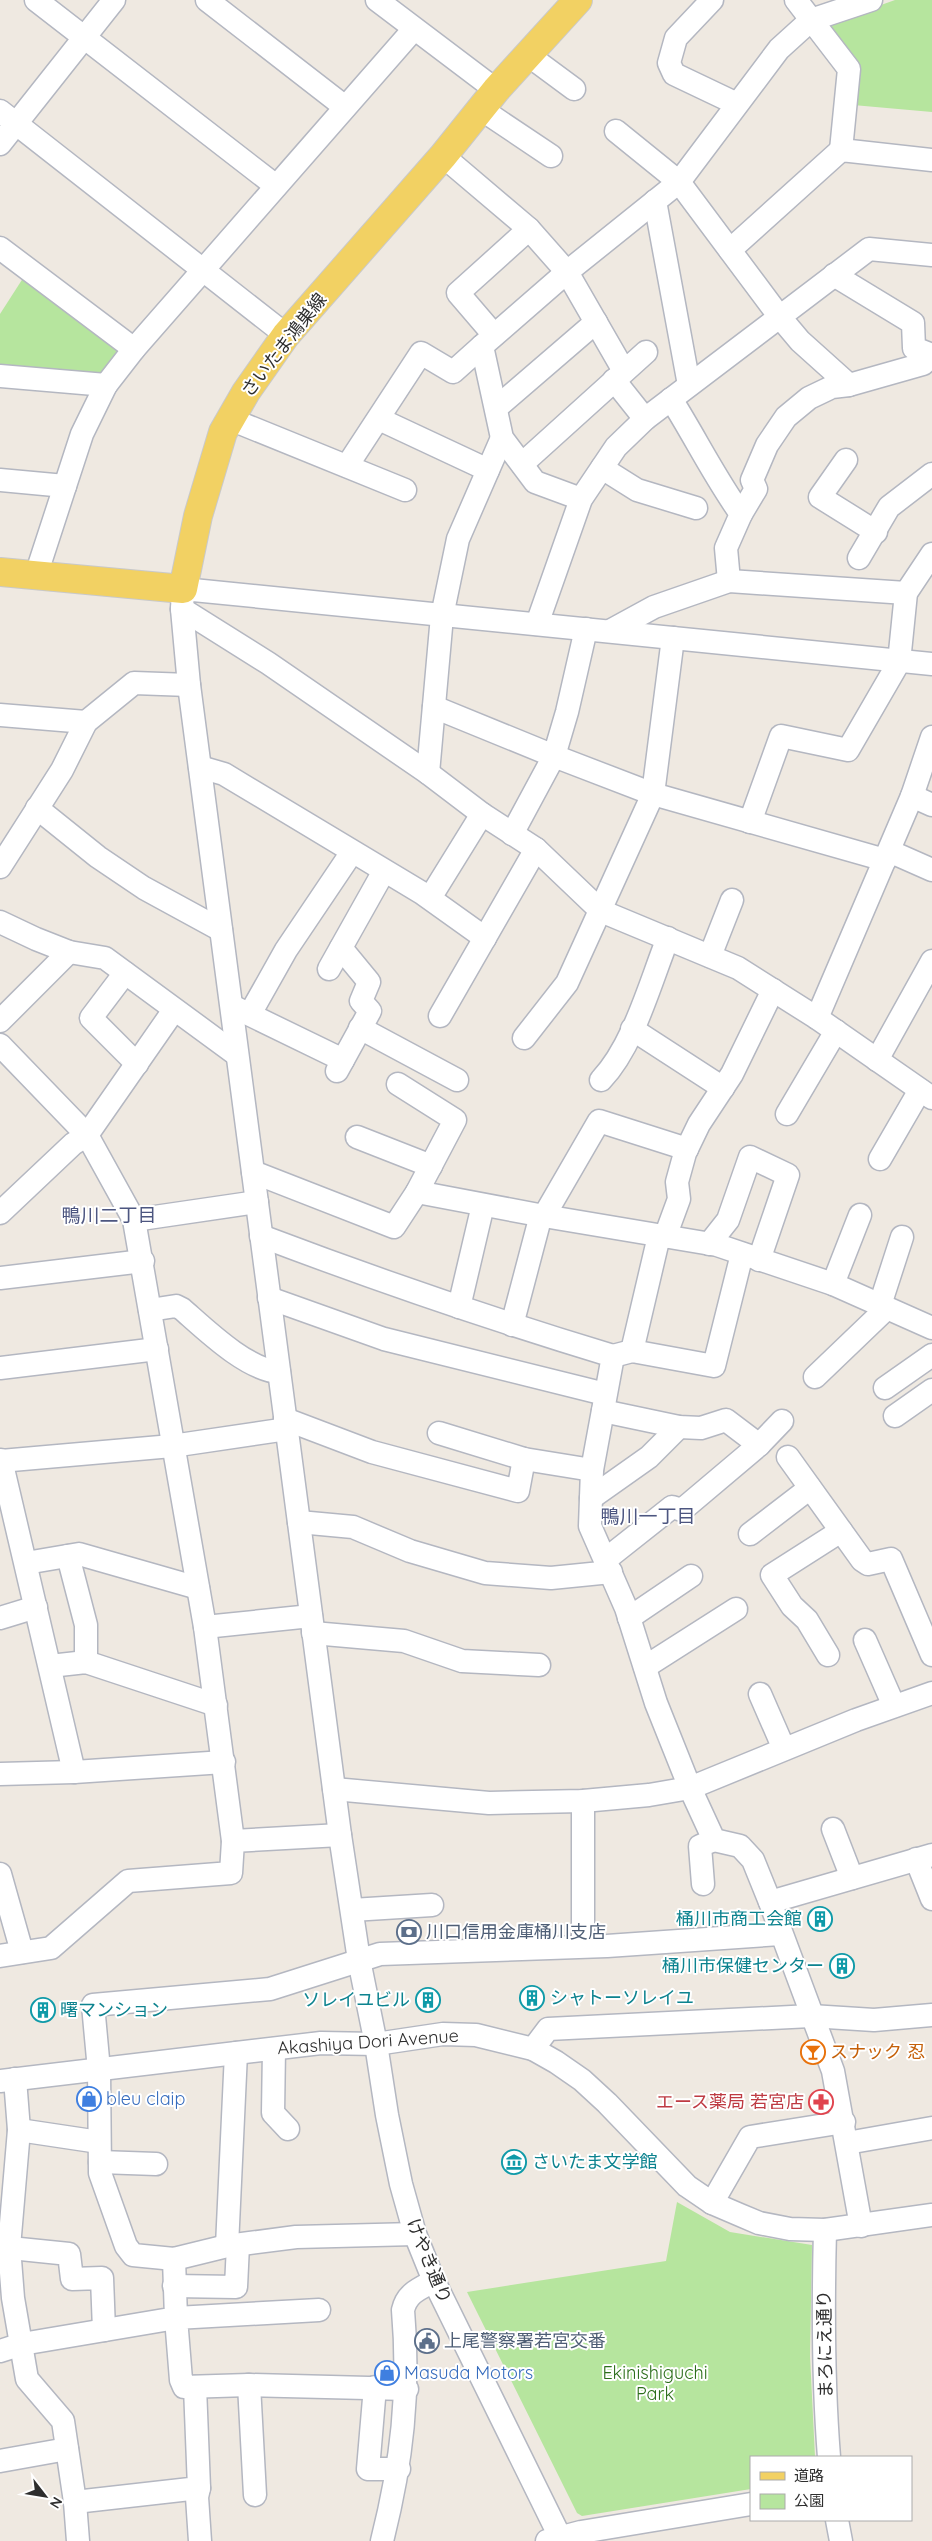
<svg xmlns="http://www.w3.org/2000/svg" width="932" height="2541" font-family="Quicksand,'Noto Sans JP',sans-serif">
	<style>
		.green { fill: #b6e59e }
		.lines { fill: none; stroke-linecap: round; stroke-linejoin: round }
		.minor-casing { stroke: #b4b7c1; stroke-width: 25 }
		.major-casing { stroke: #c9c9c9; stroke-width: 30 }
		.minor { stroke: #fff; stroke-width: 22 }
		.major { stroke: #f2d163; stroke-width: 28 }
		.labels { text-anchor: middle; stroke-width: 4; stroke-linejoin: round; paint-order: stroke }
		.street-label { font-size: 18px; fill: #2e2e2e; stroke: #fff }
		.culture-label { font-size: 18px; fill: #0d838f; stroke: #fff; text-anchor: end }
		.service-label { font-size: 18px; fill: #4e5e75; stroke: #fff; text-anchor: start }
		.food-label { font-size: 18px; fill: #c56008; stroke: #fff; text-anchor: start }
		.shop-label { font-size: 18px; fill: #366cbe; stroke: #fff; text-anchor: start }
		.health-label { font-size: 18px; fill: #be3a42; stroke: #fff; text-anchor: end }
		.park-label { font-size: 18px; fill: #2c6e1b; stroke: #fff }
		.neighbourhood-label { font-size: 19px; fill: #4d5680; stroke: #fff }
	</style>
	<rect width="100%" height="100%" fill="#efe9e1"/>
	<g class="green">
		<polygon points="895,0 932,0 932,112 853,105 828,24"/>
		<polygon points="27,272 130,336 100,376 0,367 0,314"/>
		<polygon points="677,2202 730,2232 812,2245 810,2356 815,2457 751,2457 751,2489 582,2516 577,2513 467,2292 666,2261"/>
	</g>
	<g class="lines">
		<defs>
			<g id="minor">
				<polyline points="36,0 276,186"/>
				<polyline points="207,0 345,107"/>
				<polyline points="377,0 496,90"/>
				<polyline points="712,0 676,38 669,63 674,74 737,104"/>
				<polyline points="796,0 849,69 841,150"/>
				<polyline points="528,55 574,89"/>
				<polyline points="481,109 551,156"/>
				<polyline points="0,111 286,335"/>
				<polyline points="616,131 679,182 779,316 800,341 849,385"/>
				<polyline points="0,144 114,0"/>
				<polyline points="443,156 529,229 567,272 624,371"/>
				<polyline points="655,201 689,385"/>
				<polyline points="0,248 134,349"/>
				<polyline points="730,250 841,150 932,160"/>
				<polyline points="834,275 913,323 914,348 932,355"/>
				<polyline points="494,335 458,293 529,229"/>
				<polyline points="0,376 106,385"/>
				<polyline points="614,380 645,419"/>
				<path d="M671,399C695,437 715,478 741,514L726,548L729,581"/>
				<polyline points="496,408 596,322"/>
				<polyline points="230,419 405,490"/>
				<polyline points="379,419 488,470"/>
				<polyline points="846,460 820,497 876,532"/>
				<polyline points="522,464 646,352"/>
				<polyline points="347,466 421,353 453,372 482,346"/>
				<polyline points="602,468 637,490 696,508"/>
				<polyline points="0,480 65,486"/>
				<polyline points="581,499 535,482 502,438 482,346 567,272 679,182 779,49 811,20 871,0"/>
				<polyline points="741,514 756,489 752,480 767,445 786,417 809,398 832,387 849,385 923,364 931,355"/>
				<polyline points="859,558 889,507 932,474"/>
				<polyline points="36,575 82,434 106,385 134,349 414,29"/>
				<polyline points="182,609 268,663 428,773 482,814 536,849 601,911 738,968 817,1018 932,1098"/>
				<polyline points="537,624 581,499 616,447 645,419 869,249 932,255"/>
				<polyline points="610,631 654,607 729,581 906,593"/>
				<polyline points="434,707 554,756 653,794 885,860"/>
				<polyline points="0,715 86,722"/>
				<polyline points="200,767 224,774 422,893 485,938"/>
				<polyline points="428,773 442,616 458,539 502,438"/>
				<polyline points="912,796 932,805"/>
				<polyline points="37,808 98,857 144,888 221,930"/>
				<polyline points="750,822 781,736 848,750 899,662 906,593 932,554"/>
				<polyline points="512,834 554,756 567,712 586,629"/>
				<polyline points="889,851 932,870"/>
				<polyline points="0,867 62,770 86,722 134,683 189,685"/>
				<polyline points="430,898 482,814"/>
				<polyline points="0,922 36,939 69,952 105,958 237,1055"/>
				<polyline points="710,956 732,900"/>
				<polyline points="329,969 384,871"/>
				<polyline points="125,973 91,1018 137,1064"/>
				<polyline points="236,1008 343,1060"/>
				<polyline points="250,1014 286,950 352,852"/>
				<polyline points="440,1016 536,849"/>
				<polyline points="817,1018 912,796 932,737"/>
				<polyline points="0,1021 69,952"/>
				<polyline points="360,1028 457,1080"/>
				<polyline points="632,1029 723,1088"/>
				<polyline points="524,1038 567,983 653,794 673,638"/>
				<polyline points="0,1045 87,1135 134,1220 205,1627 233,1841"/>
				<polyline points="877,1060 932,961"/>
				<polyline points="337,1071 370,1011 361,1001 369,982 341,948"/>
				<path d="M601,1080C634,1045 650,983 668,938"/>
				<polyline points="787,1114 836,1031"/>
				<polyline points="357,1137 431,1166"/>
				<polyline points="880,1159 920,1090"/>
				<polyline points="253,1172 394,1227 417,1192 455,1120 398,1084"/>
				<polyline points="417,1192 544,1216 717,1245 833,1284 932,1328"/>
				<polyline points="0,1213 73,1144 87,1135 174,1010"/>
				<polyline points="544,1216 599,1121 687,1149"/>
				<polyline points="134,1220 257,1202"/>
				<path d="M261,1236C377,1280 494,1320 613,1356L592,1470L590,1526L626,1608L656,1703L690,1788L714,1840L740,1846L753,1860L770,1902L833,2071L861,2226"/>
				<polyline points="665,1237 679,1199 677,1182 685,1153 699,1124 732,1074 773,990"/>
				<polyline points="709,1244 728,1220 750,1157 788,1175 759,1260"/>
				<polyline points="0,1278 143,1261"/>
				<polyline points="833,1284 860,1215"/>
				<polyline points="269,1298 384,1339 605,1394"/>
				<polyline points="880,1305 902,1237"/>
				<polyline points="459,1307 483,1205"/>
				<path d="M150,1310L176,1306L182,1309C206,1330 247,1370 279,1372"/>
				<polyline points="512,1325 541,1215"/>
				<polyline points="632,1351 659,1236"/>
				<polyline points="613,1356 632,1351 714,1366 742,1254"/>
				<polyline points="0,1368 157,1349"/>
				<polyline points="815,1377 887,1308"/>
				<polyline points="885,1388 932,1355"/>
				<polyline points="603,1411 679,1427 701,1428 726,1420 759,1445"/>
				<polyline points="895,1416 932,1390"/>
				<polyline points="285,1419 372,1452 518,1491 524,1459"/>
				<polyline points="439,1433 524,1459 592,1470"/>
				<polyline points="788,1457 862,1560 868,1564 891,1559 932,1655"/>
				<polyline points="1,1460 74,1772"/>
				<polyline points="0,1461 172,1446 287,1429"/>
				<polyline points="591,1498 649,1457 679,1427"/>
				<polyline points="299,1522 353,1527 410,1551 485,1573 551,1578 611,1572"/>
				<polyline points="750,1534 810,1488"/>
				<polyline points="68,1556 86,1625 86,1662"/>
				<polyline points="605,1560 672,1507 682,1510 759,1445 782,1421"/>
				<polyline points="26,1563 79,1554 198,1588"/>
				<polyline points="0,1618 36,1607"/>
				<polyline points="629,1618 691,1576"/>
				<polyline points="205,1627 311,1616"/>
				<polyline points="313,1633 404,1641 462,1661 539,1665"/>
				<polyline points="865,1640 894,1706"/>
				<polyline points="828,1655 807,1620 792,1606 772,1575 841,1531"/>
				<polyline points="50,1666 86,1662 216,1705"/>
				<polyline points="645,1667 736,1609"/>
				<polyline points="760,1694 784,1749"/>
				<polyline points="0,1774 74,1772 224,1762"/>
				<polyline points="334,1789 489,1803 583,1801 649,1795 690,1788 856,1720 932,1693"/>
				<polyline points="833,1829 852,1878"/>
				<polyline points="916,1859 932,1899"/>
				<polyline points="0,1874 22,1952"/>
				<polyline points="703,1884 700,1846 714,1840"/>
				<polyline points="770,1902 932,1855"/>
				<polyline points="352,1910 432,1905"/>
				<polyline points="583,1946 583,1801"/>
				<polyline points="0,1956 51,1948 128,1881 231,1873 233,1841 340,1835"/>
				<polyline points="274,2049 273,2113 288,2129"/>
				<polyline points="533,2049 548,2029 811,2016 874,2020 932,2015"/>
				<polyline points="15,2079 19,2130 9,2247 13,2298 27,2379 63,2421 75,2502 78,2541"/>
				<polyline points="0,2081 321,2043 376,2044 443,2034 476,2035 533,2049 556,2062 582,2080 607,2103 687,2186 712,2203 740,2215 759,2223 790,2229 825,2230 932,2215"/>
				<polyline points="19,2130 99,2142"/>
				<polyline points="847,2143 932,2128"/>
				<polyline points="100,2162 156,2164"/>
				<polyline points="712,2203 750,2137 844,2122"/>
				<path d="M825,2230C823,2306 823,2382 829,2457"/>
				<polyline points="415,2234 296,2237 227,2246 174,2259 133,2255 126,2246 100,2173 99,2070 93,2005 270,1989 380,1954 607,1946 780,1934"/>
				<polyline points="227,2246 236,2053"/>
				<polyline points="0,2247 69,2254 72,2279 102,2278 104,2330"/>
				<polyline points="174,2286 236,2287 238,2245"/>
				<polyline points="319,2310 176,2318 181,2380 184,2387 249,2385 407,2389"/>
				<polyline points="0,2351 22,2344 176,2318 174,2259"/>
				<polyline points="249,2385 255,2495"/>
				<polyline points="375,2387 368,2469 399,2469"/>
				<polyline points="0,2461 67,2449"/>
				<polyline points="199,2488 197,2497 200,2541"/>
				<polyline points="75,2502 199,2488 195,2387"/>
				<polyline points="837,2520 841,2541"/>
				<path d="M382,2541C402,2462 410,2392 403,2310C407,2293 419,2289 434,2281"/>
				<polyline points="547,2541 581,2532 751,2504"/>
				<polyline points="562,2541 434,2281 415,2234 401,2184 387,2115 376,2044 359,1960 340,1835 189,685 182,609 183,589 932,664"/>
			</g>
			<polyline id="major" points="0,572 183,589 198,516 223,432 246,392 286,335 443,156 496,90 578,0"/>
		</defs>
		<use href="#minor" class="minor-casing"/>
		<use href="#major" class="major-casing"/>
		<use href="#minor" class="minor"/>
		<use href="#major" class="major"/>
	</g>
	<defs>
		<symbol id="building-ring" viewBox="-11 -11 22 22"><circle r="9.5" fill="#fff" stroke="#0f9aa8" stroke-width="1.5"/><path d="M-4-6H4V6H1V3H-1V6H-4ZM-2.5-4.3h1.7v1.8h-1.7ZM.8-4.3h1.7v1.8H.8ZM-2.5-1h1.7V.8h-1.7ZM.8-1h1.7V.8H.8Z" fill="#0f9aa8"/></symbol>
		<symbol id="bank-ring" viewBox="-11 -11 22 22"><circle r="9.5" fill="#fff" stroke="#5c6f8a" stroke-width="1.5"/><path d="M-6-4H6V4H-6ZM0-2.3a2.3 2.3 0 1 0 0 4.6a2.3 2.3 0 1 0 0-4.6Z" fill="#5c6f8a"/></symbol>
		<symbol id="bar-ring" viewBox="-11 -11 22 22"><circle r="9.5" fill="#fff" stroke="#e8710a" stroke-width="1.5"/><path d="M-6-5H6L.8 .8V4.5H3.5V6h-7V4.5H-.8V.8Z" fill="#e8710a"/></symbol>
		<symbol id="shop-ring" viewBox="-11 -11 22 22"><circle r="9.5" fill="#fff" stroke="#3f7fe0" stroke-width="1.5"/><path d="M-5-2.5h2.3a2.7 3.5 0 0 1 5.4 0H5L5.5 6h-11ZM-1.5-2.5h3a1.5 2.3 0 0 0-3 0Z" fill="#3f7fe0"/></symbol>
		<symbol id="pharmacy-ring" viewBox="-11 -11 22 22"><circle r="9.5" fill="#fff" stroke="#e0444e" stroke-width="1.5"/><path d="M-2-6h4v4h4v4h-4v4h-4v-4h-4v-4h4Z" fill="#e0444e"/></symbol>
		<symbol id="museum-ring" viewBox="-11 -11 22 22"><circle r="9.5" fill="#fff" stroke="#0f9aa8" stroke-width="1.5"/><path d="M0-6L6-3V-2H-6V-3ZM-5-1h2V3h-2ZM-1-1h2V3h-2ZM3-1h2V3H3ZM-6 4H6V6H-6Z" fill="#0f9aa8"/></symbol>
		<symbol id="civic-ring" viewBox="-11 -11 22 22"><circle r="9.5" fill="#fff" stroke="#5c6f8a" stroke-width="1.5"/><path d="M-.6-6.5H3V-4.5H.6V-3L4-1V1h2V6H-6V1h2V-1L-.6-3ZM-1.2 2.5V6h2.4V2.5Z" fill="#5c6f8a"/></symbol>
	</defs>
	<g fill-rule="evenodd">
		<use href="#building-ring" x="806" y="1905" width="28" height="28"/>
		<use href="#bank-ring" x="395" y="1918" width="28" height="28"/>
		<use href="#building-ring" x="828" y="1952" width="28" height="28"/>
		<use href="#building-ring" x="518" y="1984" width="28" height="28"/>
		<use href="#building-ring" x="414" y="1986" width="28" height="28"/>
		<use href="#building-ring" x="29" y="1996" width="28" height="28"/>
		<use href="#bar-ring" x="799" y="2038" width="28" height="28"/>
		<use href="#shop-ring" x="75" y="2085" width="28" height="28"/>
		<use href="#pharmacy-ring" x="807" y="2088" width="28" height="28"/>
		<use href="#museum-ring" x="500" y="2148" width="28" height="28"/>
		<use href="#civic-ring" x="413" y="2327" width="28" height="28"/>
		<use href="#shop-ring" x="373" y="2359" width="28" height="28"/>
	</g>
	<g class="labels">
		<g class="street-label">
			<text transform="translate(284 345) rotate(-52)" y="6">さいたま鴻巣線</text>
			<text transform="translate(368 2042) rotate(-4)" y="6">Akashiya Dori Avenue</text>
			<text transform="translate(429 2261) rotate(68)" y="6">けやき通り</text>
			<text transform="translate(825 2344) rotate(-91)" y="6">まろにえ通り</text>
		</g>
		<g class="culture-label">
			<text x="802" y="1925">桶川市商工会館</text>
			<text x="824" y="1972">桶川市保健センター</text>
			<text x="550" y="2004" text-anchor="start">シャトーソレイユ</text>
			<text x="410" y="2006">ソレイユビル</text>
			<text x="60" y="2016" text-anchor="start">曙マンション</text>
			<text x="532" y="2168" text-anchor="start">さいたま文学館</text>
		</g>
		<g class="service-label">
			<text x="426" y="1938">川口信用金庫桶川支店</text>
			<text x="444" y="2347">上尾警察署若宮交番</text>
		</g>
		<g class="food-label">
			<text x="830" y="2058">スナック 忍</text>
		</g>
		<g class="shop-label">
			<text x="106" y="2105">bleu claip</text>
			<text x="404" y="2379">Masuda Motors</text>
		</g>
		<g class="health-label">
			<text x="804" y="2108">エース薬局 若宮店</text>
		</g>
		<g class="park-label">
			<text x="655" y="2379">Ekinishiguchi<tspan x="655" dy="21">Park</tspan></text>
		</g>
		<g class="neighbourhood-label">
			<text x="109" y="1222">鴨川二丁目</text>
			<text x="648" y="1523">鴨川一丁目</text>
		</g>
	</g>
	<rect x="750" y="2456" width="162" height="65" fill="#ffffff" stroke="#ababab"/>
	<rect x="760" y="2472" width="25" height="8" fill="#f2d163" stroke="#ababab"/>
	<text x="794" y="2481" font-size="15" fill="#2e2e2e">道路</text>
	<rect x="760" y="2494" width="25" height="15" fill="#b6e59e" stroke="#ababab"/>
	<text x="794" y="2506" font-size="15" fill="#2e2e2e">公園</text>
	<g transform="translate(45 2496) rotate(121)" stroke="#ffffff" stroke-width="4" paint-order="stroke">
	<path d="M0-4L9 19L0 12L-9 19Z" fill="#2e2e2e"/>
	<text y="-8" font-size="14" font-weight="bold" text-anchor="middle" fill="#2e2e2e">N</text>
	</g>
</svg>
